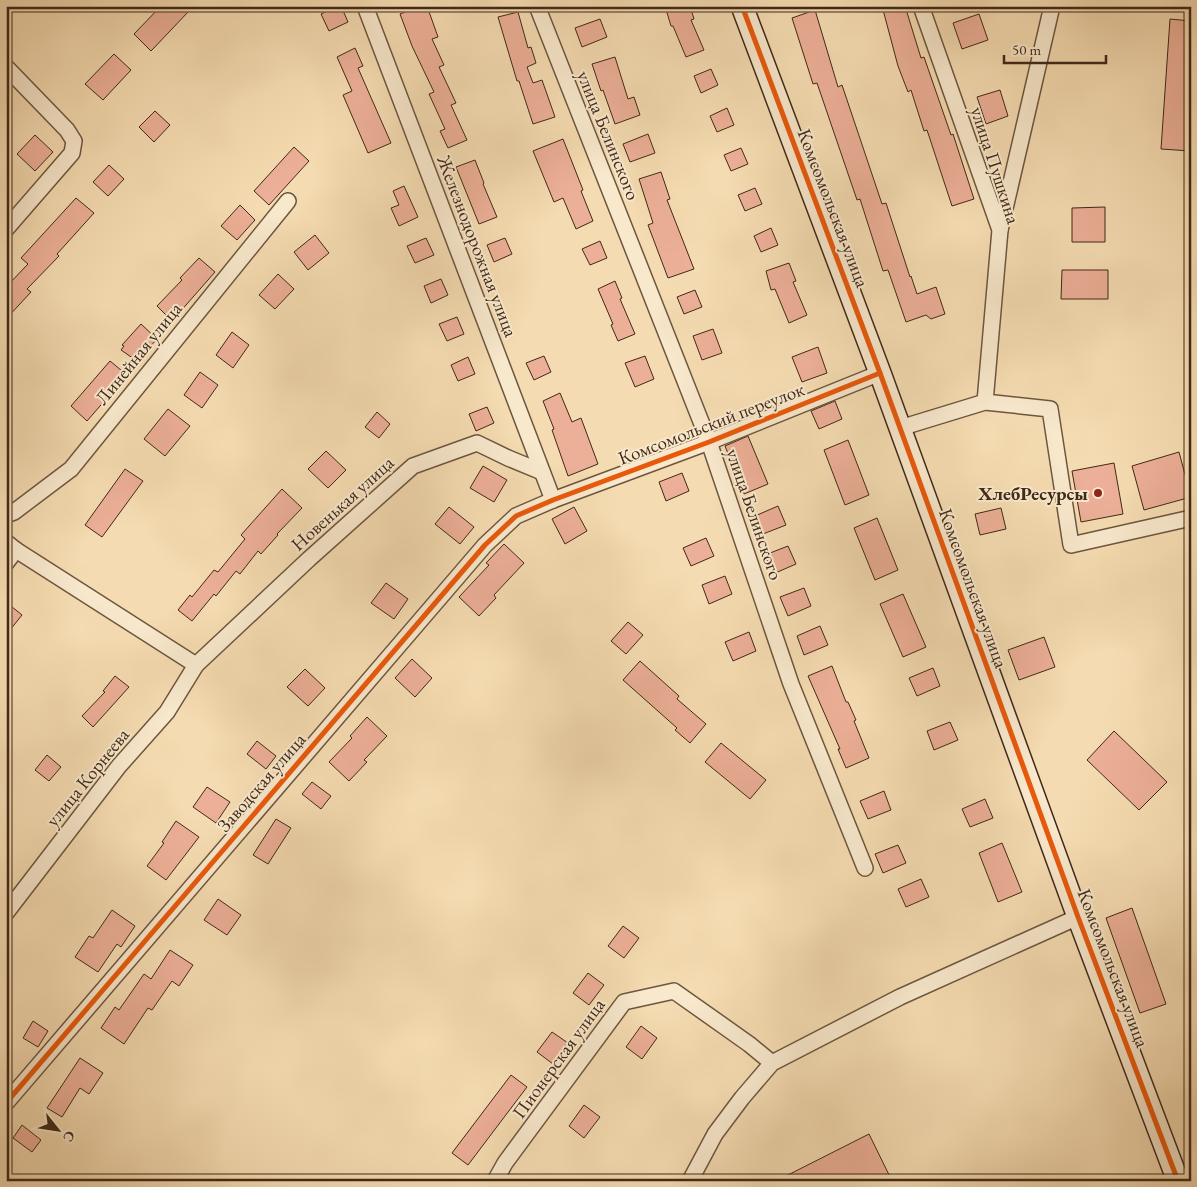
<svg xmlns="http://www.w3.org/2000/svg" width="1197" height="1187" font-family="'EB Garamond',serif">
	<style>
		.building { fill: #ecaf97; stroke: #402919 }
		.lines { fill: none; stroke-linecap: round; stroke-linejoin: round }
		.street-casing { stroke: #6d563f; stroke-width: 18 }
		.secondary-casing { stroke: #402919; stroke-width: 24 }
		.street { stroke: #f8e8cc; stroke-width: 15 }
		.secondary { stroke: #f8e8cc; stroke-width: 21 }
		.cycleway-casing { stroke: #f8e8cc; stroke-width: 8 }
		.cycleway { stroke: #e8590c; stroke-width: 5 }
		.poi-dot { fill: #8f2418; stroke: #f8e8cc; stroke-width: 2 }
		.labels { text-anchor: middle; stroke-width: 4; stroke-linejoin: round; paint-order: stroke }
		.street-label { font-size: 19px; fill: #402919; stroke: #f8e8cc }
		.poi-label { font-size: 19px; font-weight: bold; fill: #402919; stroke: #f8e8cc; text-anchor: end }
	</style>
	<rect width="100%" height="100%" fill="#f5dbb1"/>
	<filter id="stains"><feTurbulence type="fractalNoise" baseFrequency=".004" numOctaves="4"/><feColorMatrix values="0 0 0 0 .2 0 0 0 0 .09 0 0 0 0 .02 0 0 0 .5 -.17"/></filter>
	<radialGradient id="worn" r=".72"><stop offset=".6" stop-color="#630" stop-opacity="0"/><stop offset="1" stop-color="#630" stop-opacity=".3"/></radialGradient>
	<g class="building">
		<polygon points="161,6 184,6 189,11 151,51 134,34"/>
		<polygon points="337,6 341,6 348,22 329,31 321,14"/>
		<polygon points="420,6 427,6 438,37 432,39 444,65 439,67 456,103 451,105 467,140 448,148 440,131 445,129 429,94 434,92 412,46 400,14"/>
		<polygon points="665,6 690,6 694,19 691,20 704,50 686,57 673,26 671,26"/>
		<polygon points="882,6 905,6 921,58 924,57 951,135 953,134 974,199 952,206 927,130 924,131 911,90 908,92 898,66"/>
		<polygon points="815,10 838,87 842,85 882,204 886,203 910,277 911,276 917,294 936,287 945,314 931,319 926,315 906,322 888,270 883,271 860,199 857,200 817,83 813,84 792,18"/>
		<polygon points="518,12 528,48 531,47 536,63 527,67 533,83 542,80 555,117 533,124 519,81 517,81 498,17"/>
		<polygon points="979,14 988,40 962,49 953,23"/>
		<polygon points="600,19 607,37 582,47 575,28"/>
		<polygon points="1170,19 1191,21 1191,151 1161,149"/>
		<polygon points="355,48 363,66 358,68 391,143 368,153 343,95 352,91 337,57"/>
		<polygon points="114,54 131,70 103,100 85,84"/>
		<polygon points="615,57 628,99 634,97 640,115 615,124 603,90 601,91 592,64"/>
		<polygon points="711,69 718,85 701,93 694,76"/>
		<polygon points="1000,90 1008,116 986,124 977,97"/>
		<polygon points="727,108 734,125 717,132 710,116"/>
		<polygon points="155,111 170,125 154,142 139,127"/>
		<polygon points="648,134 655,153 630,162 623,144"/>
		<polygon points="35,135 53,152 35,171 17,154"/>
		<polygon points="563,139 583,190 581,191 593,221 576,229 563,198 554,202 533,151"/>
		<polygon points="294,147 309,161 269,205 254,191"/>
		<polygon points="741,148 748,164 731,171 724,155"/>
		<polygon points="475,160 484,183 483,184 497,217 479,224 456,167"/>
		<polygon points="109,165 124,179 108,196 93,182"/>
		<polygon points="661,172 670,199 667,200 694,269 668,278 648,225 653,223 639,179"/>
		<polygon points="404,186 418,217 399,226 391,208 399,205 393,191"/>
		<polygon points="755,188 762,204 745,211 738,195"/>
		<polygon points="76,198 94,213 57,254 59,256 27,289 31,292 6,319 6,287 28,264 21,258"/>
		<polygon points="240,205 255,220 237,240 221,226"/>
		<polygon points="1105,207 1105,242 1072,242 1072,208"/>
		<polygon points="771,228 778,245 761,252 754,236"/>
		<polygon points="315,235 329,253 308,270 294,252"/>
		<polygon points="426,238 434,255 415,263 407,246"/>
		<polygon points="505,238 512,254 494,262 487,245"/>
		<polygon points="600,241 607,258 590,265 582,249"/>
		<polygon points="199,258 215,272 172,321 157,306 182,280 180,278"/>
		<polygon points="789,263 796,281 793,282 807,315 789,323 775,289 771,290 766,271"/>
		<polygon points="1062,270 1108,270 1108,299 1061,299"/>
		<polygon points="278,274 294,289 275,309 259,295"/>
		<polygon points="441,279 448,295 431,303 424,286"/>
		<polygon points="615,281 622,298 620,299 635,334 618,341 611,325 613,324 598,289"/>
		<polygon points="695,290 702,307 684,314 677,297"/>
		<polygon points="457,317 464,334 447,341 439,324"/>
		<polygon points="141,324 157,339 137,361 121,350 124,346 122,345"/>
		<polygon points="713,329 722,353 702,360 693,336"/>
		<polygon points="232,332 249,345 233,368 216,355"/>
		<polygon points="818,347 827,373 802,382 792,357"/>
		<polygon points="544,356 551,372 534,380 526,363"/>
		<polygon points="645,356 654,379 635,387 625,363"/>
		<polygon points="468,357 475,374 458,381 451,365"/>
		<polygon points="110,361 127,375 87,421 71,406"/>
		<polygon points="200,372 218,385 202,408 184,395"/>
		<polygon points="560,393 572,422 581,418 598,464 568,476 552,430 554,429 543,401"/>
		<polygon points="835,401 842,419 819,429 811,411"/>
		<polygon points="487,407 494,423 476,431 469,414"/>
		<polygon points="168,409 190,426 165,456 144,439"/>
		<polygon points="377,412 390,424 379,438 365,427"/>
		<polygon points="748,436 768,484 744,494 725,446"/>
		<polygon points="848,440 869,495 845,505 824,450"/>
		<polygon points="326,451 346,470 328,488 308,469"/>
		<polygon points="1179,452 1191,497 1144,510 1132,466"/>
		<polygon points="1114,463 1123,514 1081,522 1072,471"/>
		<polygon points="483,466 507,480 494,502 470,488"/>
		<polygon points="125,469 143,481 102,537 85,525"/>
		<polygon points="682,473 689,491 666,501 659,482"/>
		<polygon points="282,489 302,508 277,534 278,535 261,554 258,551 240,574 236,571 216,596 214,594 192,621 178,610 190,595 192,597 214,570 218,572 245,539 241,535"/>
		<polygon points="778,506 786,525 763,534 755,516"/>
		<polygon points="449,507 474,527 460,544 435,524"/>
		<polygon points="574,507 587,531 565,544 552,519"/>
		<polygon points="1001,508 1006,529 980,535 975,514"/>
		<polygon points="877,518 898,570 875,580 854,528"/>
		<polygon points="706,538 714,556 691,566 683,548"/>
		<polygon points="504,544 524,563 494,595 496,598 479,616 459,597 489,565 486,563"/>
		<polygon points="788,546 796,564 773,574 765,555"/>
		<polygon points="725,576 732,594 709,604 702,585"/>
		<polygon points="386,583 408,599 394,619 371,603"/>
		<polygon points="804,588 811,606 788,616 780,597"/>
		<polygon points="903,594 926,647 903,657 880,604"/>
		<polygon points="6,602 22,615 6,635"/>
		<polygon points="628,622 643,635 626,654 611,641"/>
		<polygon points="820,626 828,645 804,655 797,636"/>
		<polygon points="749,632 756,651 733,661 725,642"/>
		<polygon points="1044,637 1055,667 1019,680 1008,650"/>
		<polygon points="412,659 432,678 415,697 395,678"/>
		<polygon points="640,661 679,696 677,699 706,724 690,743 675,730 677,728 623,680"/>
		<polygon points="832,666 846,702 848,702 856,720 854,721 869,758 846,768 838,749 840,749 808,676"/>
		<polygon points="933,668 940,686 917,696 909,678"/>
		<polygon points="305,669 325,688 308,706 287,687"/>
		<polygon points="115,676 129,687 93,727 82,716 105,692 103,691"/>
		<polygon points="367,717 387,736 364,760 367,762 349,781 329,762 352,738 350,736"/>
		<polygon points="950,722 958,740 934,750 927,731"/>
		<polygon points="1114,731 1167,782 1139,810 1087,760"/>
		<polygon points="257,741 276,756 266,769 247,754"/>
		<polygon points="721,743 766,780 750,799 705,762"/>
		<polygon points="47,755 61,767 49,781 35,770"/>
		<polygon points="312,782 331,796 321,809 302,794"/>
		<polygon points="207,787 230,802 216,823 193,807"/>
		<polygon points="884,791 891,810 868,819 860,801"/>
		<polygon points="985,799 993,818 970,827 962,809"/>
		<polygon points="276,819 291,828 268,864 253,855"/>
		<polygon points="176,821 199,837 166,880 147,866 164,843 162,842"/>
		<polygon points="1002,843 1022,892 998,902 979,853"/>
		<polygon points="898,845 906,863 883,873 875,854"/>
		<polygon points="921,879 929,897 906,907 898,889"/>
		<polygon points="218,899 241,915 227,935 204,920"/>
		<polygon points="1132,908 1166,1004 1140,1013 1106,918"/>
		<polygon points="112,910 135,926 121,947 117,944 98,972 75,957 89,936 93,938"/>
		<polygon points="623,926 639,938 624,958 608,946"/>
		<polygon points="170,950 193,965 179,986 172,981 152,1010 148,1008 124,1044 101,1028 115,1007 119,1010 144,974 151,979"/>
		<polygon points="588,973 604,985 589,1005 573,993"/>
		<polygon points="33,1021 48,1031 38,1047 23,1038"/>
		<polygon points="641,1026 657,1038 642,1059 626,1047"/>
		<polygon points="552,1032 568,1043 553,1064 537,1052"/>
		<polygon points="80,1058 103,1073 89,1094 80,1088 62,1117 47,1108"/>
		<polygon points="511,1075 527,1087 468,1165 452,1153"/>
		<polygon points="584,1105 600,1117 584,1138 569,1126"/>
		<polygon points="22,1125 41,1140 32,1152 13,1138"/>
		<polygon points="869,1134 892,1181 776,1181"/>
	</g>
	<g class="lines">
		<defs>
			<g id="street">
				<polyline points="365,6 553,500"/>
				<polyline points="537,6 709,442 791,684 865,868"/>
				<polyline points="921,6 1000,230 985,402"/>
				<polyline points="6,67 67,130 74,141 72,153 6,229"/>
				<polyline points="1000,230 1052,6"/>
				<polyline points="900,428 985,402 1050,409 1071,545 1191,518"/>
				<polyline points="6,515 14,512 71,469 288,201"/>
				<polyline points="6,542 16,550 196,665"/>
				<polyline points="6,563 16,550"/>
				<polyline points="6,913 119,766 167,712 196,665 309,559 413,466 477,443 508,458 542,472"/>
				<polyline points="6,1103 485,545 516,516 553,500 709,442 880,373"/>
				<polyline points="495,1181 505,1163 624,1002 674,991 749,1044 772,1063"/>
				<polyline points="690,1181 715,1134 742,1098 772,1063 900,997 1078,917"/>
			</g>
			<polyline id="secondary" points="742,6 880,373 1078,917 1178,1181"/>
		</defs>
		<use href="#street" class="street-casing"/>
		<use href="#secondary" class="secondary-casing"/>
		<use href="#street" class="street"/>
		<use href="#secondary" class="secondary"/>
		<defs>
			<g id="cycleway">
				<polyline points="742,6 880,373 1078,917 1178,1181"/>
				<polyline points="6,1103 485,545 516,516 553,500 709,442 880,373"/>
			</g>
		</defs>
		<use href="#cycleway" class="cycleway-casing"/>
		<use href="#cycleway" class="cycleway"/>
	</g>
	<circle class="poi-dot" cx="1098" cy="493" r="5"/>
	<g class="labels">
		<g class="street-label">
			<text transform="translate(609 135) rotate(68)" y="7">улица Белинского</text>
			<text transform="translate(996 165) rotate(72)" y="7">улица Пушкина</text>
			<text transform="translate(834 208) rotate(69)" y="7">Комсомольская улица</text>
			<text transform="translate(478 246) rotate(69)" y="7">Железнодорожная улица</text>
			<text transform="translate(138 353) rotate(-51)" y="7">Линейная улица</text>
			<text transform="translate(711 423) rotate(-21)" y="7">Комсомольский переулок</text>
			<text transform="translate(342 503) rotate(-42)" y="7">Новенькая улица</text>
			<text transform="translate(755 514) rotate(71)" y="7">улица Белинского</text>
			<text transform="translate(974 588) rotate(70)" y="7">Комсомольская улица</text>
			<text transform="translate(87 777) rotate(-51)" y="7">улица Корнеева</text>
			<text transform="translate(261 782) rotate(-49)" y="7">Заводская улица</text>
			<text transform="translate(1114 968) rotate(69)" y="7">Комсомольская улица</text>
			<text transform="translate(558 1058) rotate(-54)" y="7">Пионерская улица</text>
		</g>
		<g class="poi-label">
			<text x="1088" y="500">ХлебРесурсы</text>
		</g>
	</g>
	<rect width="1197" height="1187" fill="none" stroke="#f5dbb1" stroke-width="25"/>
	<rect x="8" y="8" width="1182" height="1172" fill="none" stroke="#402919" stroke-width="2.5"/>
	<rect x="12" y="12" width="1172" height="1162" fill="none" stroke="#402919"/>
	<g transform="translate(58 1130) rotate(120)" stroke="#f8e8cc" stroke-width="4" paint-order="stroke">
	<path d="M0-4L9 19L0 12L-9 19Z" fill="#402919"/>
	<text y="-8" font-size="14" font-weight="bold" text-anchor="middle" fill="#402919">С</text>
	</g>
	<path d="M1004 55v8h102v-8" fill="none" stroke="#402919" stroke-width="2.5"/>
	<text x="1012" y="55" font-size="15" fill="#402919" stroke="#f8e8cc" stroke-width="4" paint-order="stroke">50 m</text>
	<rect width="100%" height="100%" filter="url(#stains)"/>
	<rect width="100%" height="100%" fill="url(#worn)"/>
</svg>
